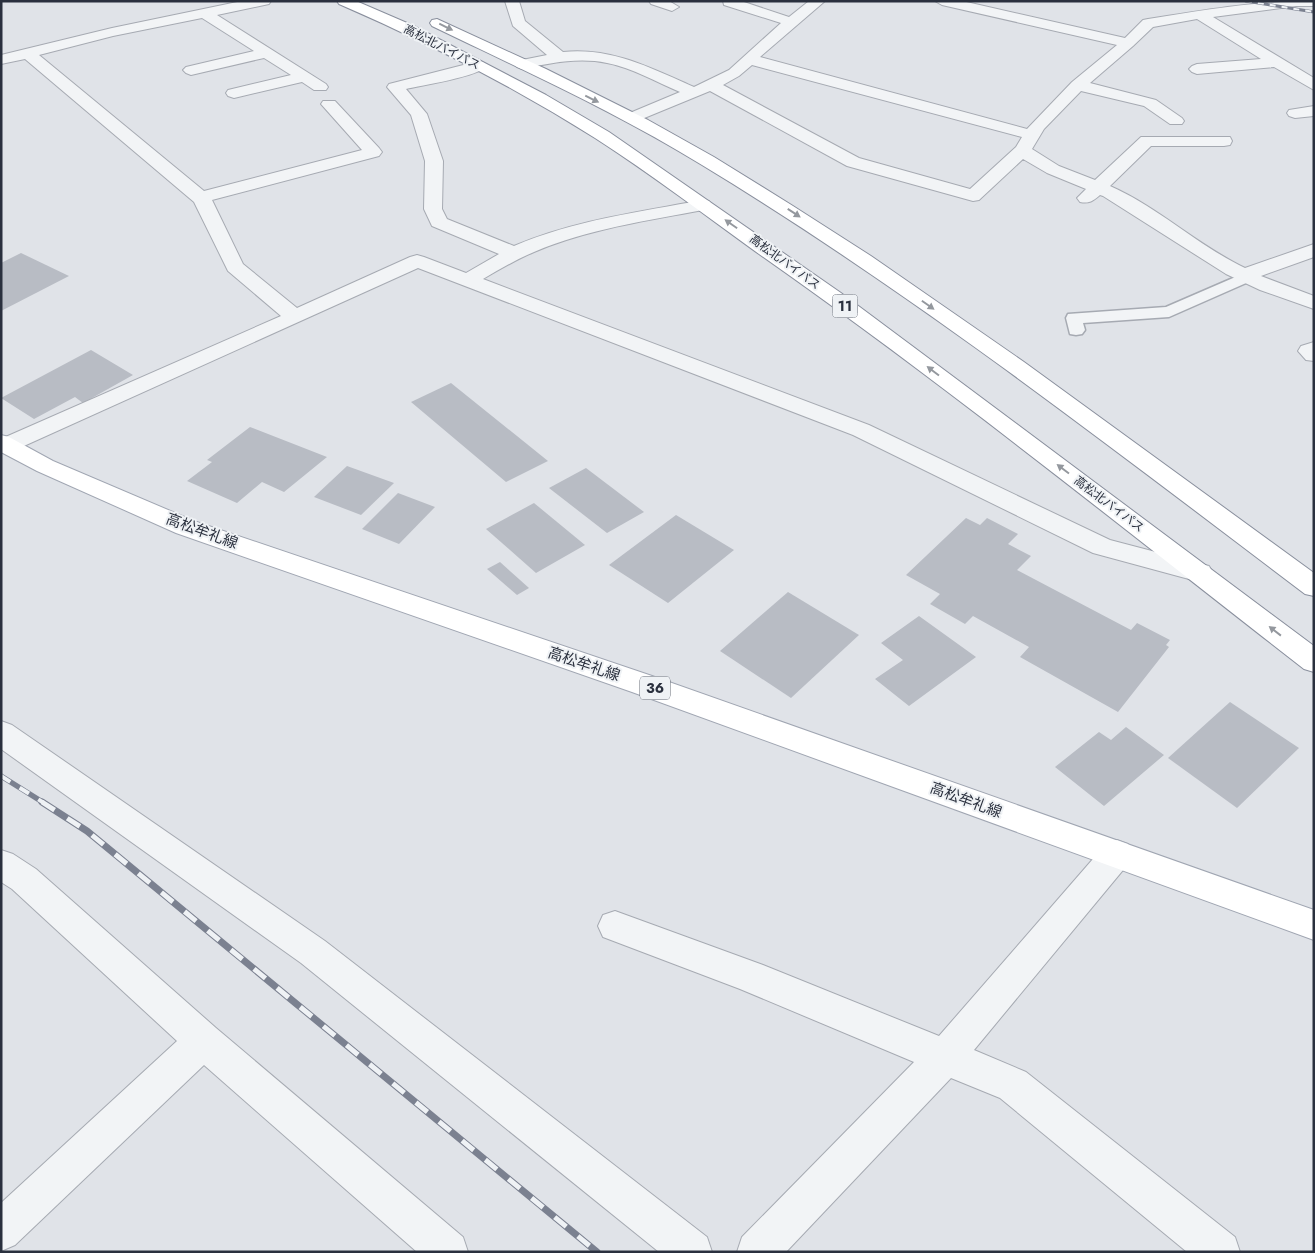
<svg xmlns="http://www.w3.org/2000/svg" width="1315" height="1253" font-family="Jost,'Noto Sans JP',sans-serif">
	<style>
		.building { fill: #b8bcc4 }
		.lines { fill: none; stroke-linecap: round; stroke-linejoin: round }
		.service-casing { stroke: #a6aab2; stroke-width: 3 }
		.minor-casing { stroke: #a6aab2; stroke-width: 2 }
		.primary-casing { stroke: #a0a6b2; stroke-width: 2 }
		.trunk-casing { stroke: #898f9d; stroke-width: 2 }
		.service { fill: #f2f4f6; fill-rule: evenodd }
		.minor { fill: #f2f4f6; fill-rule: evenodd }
		.primary { fill: #fff; fill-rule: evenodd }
		.trunk { fill: #fff; fill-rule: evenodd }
		.rail-far2-casing { stroke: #7b8190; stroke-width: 3 }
		.rail-far1-casing { stroke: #7b8190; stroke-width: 5.5 }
		.rail-casing { stroke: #7b8190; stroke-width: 7 }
		.rail-far2 { stroke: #eff2f5; stroke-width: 2; stroke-dasharray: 6; stroke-linecap: butt }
		.rail-far1 { stroke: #eff2f5; stroke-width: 4; stroke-dasharray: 11; stroke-linecap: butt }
		.rail { stroke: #eff2f5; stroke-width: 5; stroke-dasharray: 15; stroke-linecap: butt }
		.oneway { fill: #94989e }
		.labels { text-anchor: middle; stroke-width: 4; stroke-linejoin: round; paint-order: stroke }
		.far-street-label { font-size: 12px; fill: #2a303e; stroke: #eff2f5 }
		.shield { fill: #eff2f5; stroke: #656a75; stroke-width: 1 }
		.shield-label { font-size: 14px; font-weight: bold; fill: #2a303e }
		.street-label { font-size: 15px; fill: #2a303e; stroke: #eff2f5 }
	</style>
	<rect width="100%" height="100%" fill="#e0e3e8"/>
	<g class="building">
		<polygon points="21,253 69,276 1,311 1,263"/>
		<polygon points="91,350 133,375 83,403 75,397 34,419 1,398"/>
		<polygon points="451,383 548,461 506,482 411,402"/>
		<polygon points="250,427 327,457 284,492 262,482 237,503 187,481 212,462 207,460"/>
		<polygon points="347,466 394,483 361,515 314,497"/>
		<polygon points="586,468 644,512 607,533 549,488"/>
		<polygon points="398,493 435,507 399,544 362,529"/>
		<polygon points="534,503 585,545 536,573 486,529"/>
		<polygon points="676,515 734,550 668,603 609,565"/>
		<polygon points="966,518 980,525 987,518 1018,534 1008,544 1031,556 1017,570 1131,630 1137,623 1170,640 1166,645 1169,647 1118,712 1020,657 1029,647 973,616 965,624 930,604 940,594 906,575"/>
		<polygon points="500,562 529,588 517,595 487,569"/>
		<polygon points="788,592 859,635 791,698 720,651"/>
		<polygon points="919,616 976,657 909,706 875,679 903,660 881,643"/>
		<polygon points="1230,702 1299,748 1237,808 1168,758"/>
		<polygon points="1126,727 1164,755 1104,806 1055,767 1099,732 1111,740"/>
	</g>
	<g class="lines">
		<defs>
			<polygon id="service" points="1247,272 1253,274 1255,277 1253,280 1169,317 1083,323 1085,330 1082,334 1076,335 1070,334 1066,318 1068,314 1166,307"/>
			<g id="minor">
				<path d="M242,1H271L269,4L217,15L326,84L328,87L326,90H314L302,82L234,98L228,96L226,93L228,90L291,75L264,58L191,75L186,73L183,70L186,67L254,51L202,18L113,36L39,55L204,191L362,150L321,104L323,101H335L379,148L382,152L379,156L212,200L243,264L297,308L410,257L417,255L424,257L466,273L499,254L432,226L424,209L425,161L411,115L387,87L389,84L479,61L484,63L487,66C480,76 420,86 406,89L427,114L443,161L442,209L447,219L514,246C574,220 640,212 703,200L709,201L712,205L709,209L703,210C646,221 588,229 534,252C517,259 500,269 483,279L869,425L1110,540L1209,566L1213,573L1209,580L1200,582L1093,553L853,435L418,268L15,450L7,452L1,451V439L281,316L228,271L194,202L25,59L1,64V55L112,28Z"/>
				<path d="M505,1H519L525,21L563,52C611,47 651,68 694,87L729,70L781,23L724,5L723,1H741L789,17L809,1H825L760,57L1027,129L1072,82L1117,45L942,5L935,1H962L1125,38L1143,20L1148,19C1204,10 1257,1 1314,1V6H1296L1213,17L1314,78V90L1274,67L1197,74L1192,72L1189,69L1192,66L1197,64L1261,59L1197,19L1153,27L1133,46L1090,83L1156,100L1182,118L1184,121L1182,124H1170L1144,106L1081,91L1044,129L1032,149L1059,166L1095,180L1141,137H1230L1232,141L1230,145L1224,146H1151L1110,186C1158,207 1197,245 1245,268L1314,244V257L1261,276L1314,296V309L1260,290L1226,274L1103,196L1100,195C1093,201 1089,204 1080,202L1077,198L1086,189L1047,173L1023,159L979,200L973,201L847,166L710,91L637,121H625L623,118L625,115L680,92C656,82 633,68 607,63C579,57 550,63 522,69L517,67L514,64L517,61L547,55L513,26ZM752,65L1022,137L1016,147L970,189L859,158L723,85L739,76Z"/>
				<polygon points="649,1 669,1 679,7 672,11 651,4"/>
				<polygon points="1314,106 1314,116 1295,118 1289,116 1287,113 1289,110"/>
				<polygon points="1314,342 1314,361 1306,360 1298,351 1301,346"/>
				<polygon points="1,721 12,725 325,941 707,1237 712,1252 659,1252 301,963 1,749"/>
				<polygon points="1117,840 1128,844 1133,854 1128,864 974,1050 1026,1072 1235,1237 1240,1252 1187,1252 1000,1098 951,1078 786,1252 737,1252 742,1237 914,1062 740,989 603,937 598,926 603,915 615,911 763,965 939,1036 1106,844"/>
				<polygon points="1,850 13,854 36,869 216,1028 463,1237 468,1252 417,1252 204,1065 15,1245 1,1251 1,1203 177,1041 12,889 1,882"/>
			</g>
			<polygon id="primary" points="1,435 9,437 53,461 194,521 652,676 1314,910 1314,940 632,692 176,533 37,471 1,452"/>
			<g id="trunk">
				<path d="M337,1H356L414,26L546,95L609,132L841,293L1314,646V672L1304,669C1124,529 946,385 759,254C705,215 651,174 595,138C514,87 427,42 339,4Z"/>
				<path d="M437,19L546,69L648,120L714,157L793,206L871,256L1024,362L1314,573V596L1305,594C1108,445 913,293 702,165C616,112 523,70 432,26L430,23L432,20Z"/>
			</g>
		</defs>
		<use href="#service" class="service-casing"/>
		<use href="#minor" class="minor-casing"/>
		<use href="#primary" class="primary-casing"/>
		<use href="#trunk" class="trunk-casing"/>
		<use href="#service" class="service"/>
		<use href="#minor" class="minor"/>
		<use href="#primary" class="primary"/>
		<use href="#trunk" class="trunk"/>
		<defs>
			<polyline id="rail-far2" points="1246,1 1314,12"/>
			<polyline id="rail-far1" points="1,776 44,803"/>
			<polyline id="rail" points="42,802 87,831 597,1252"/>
		</defs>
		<use href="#rail-far2" class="rail-far2-casing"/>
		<use href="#rail-far1" class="rail-far1-casing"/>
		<use href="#rail" class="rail-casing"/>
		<use href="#rail-far2" class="rail-far2"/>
		<use href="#rail-far1" class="rail-far1"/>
		<use href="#rail" class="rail"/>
	</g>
	<defs><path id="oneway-solid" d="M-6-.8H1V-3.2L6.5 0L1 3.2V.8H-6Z" transform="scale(1.25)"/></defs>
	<g class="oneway">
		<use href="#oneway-solid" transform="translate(446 27) rotate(26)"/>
		<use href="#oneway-solid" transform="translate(592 99) rotate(26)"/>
		<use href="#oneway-solid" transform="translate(794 213) rotate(33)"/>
		<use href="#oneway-solid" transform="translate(731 224) rotate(-145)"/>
		<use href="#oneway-solid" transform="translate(928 305) rotate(35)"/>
		<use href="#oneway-solid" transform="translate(933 371) rotate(-143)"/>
		<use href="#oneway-solid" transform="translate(1063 469) rotate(-143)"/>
		<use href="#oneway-solid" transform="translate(1275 631) rotate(-142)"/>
	</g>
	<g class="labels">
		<g class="far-street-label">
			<text transform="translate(442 47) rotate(27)" y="4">高松北バイパス</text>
			<text transform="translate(785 262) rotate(36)" y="4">高松北バイパス</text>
			<text transform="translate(1109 504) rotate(37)" y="4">高松北バイパス</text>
		</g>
		<g class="shield">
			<rect x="832.5" y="294.5" width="25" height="23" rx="4"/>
			<rect x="640" y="676.5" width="30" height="23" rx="4"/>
		</g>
		<g class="shield-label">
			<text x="845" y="311">11</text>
			<text x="655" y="693">36</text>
		</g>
		<g class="street-label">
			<text transform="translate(202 531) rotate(20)" y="5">高松牟礼線</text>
			<text transform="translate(584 664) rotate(19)" y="5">高松牟礼線</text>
			<text transform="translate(966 800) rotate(20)" y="5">高松牟礼線</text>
		</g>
	</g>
	<rect width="1315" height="1253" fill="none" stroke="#2a303e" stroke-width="5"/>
</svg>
